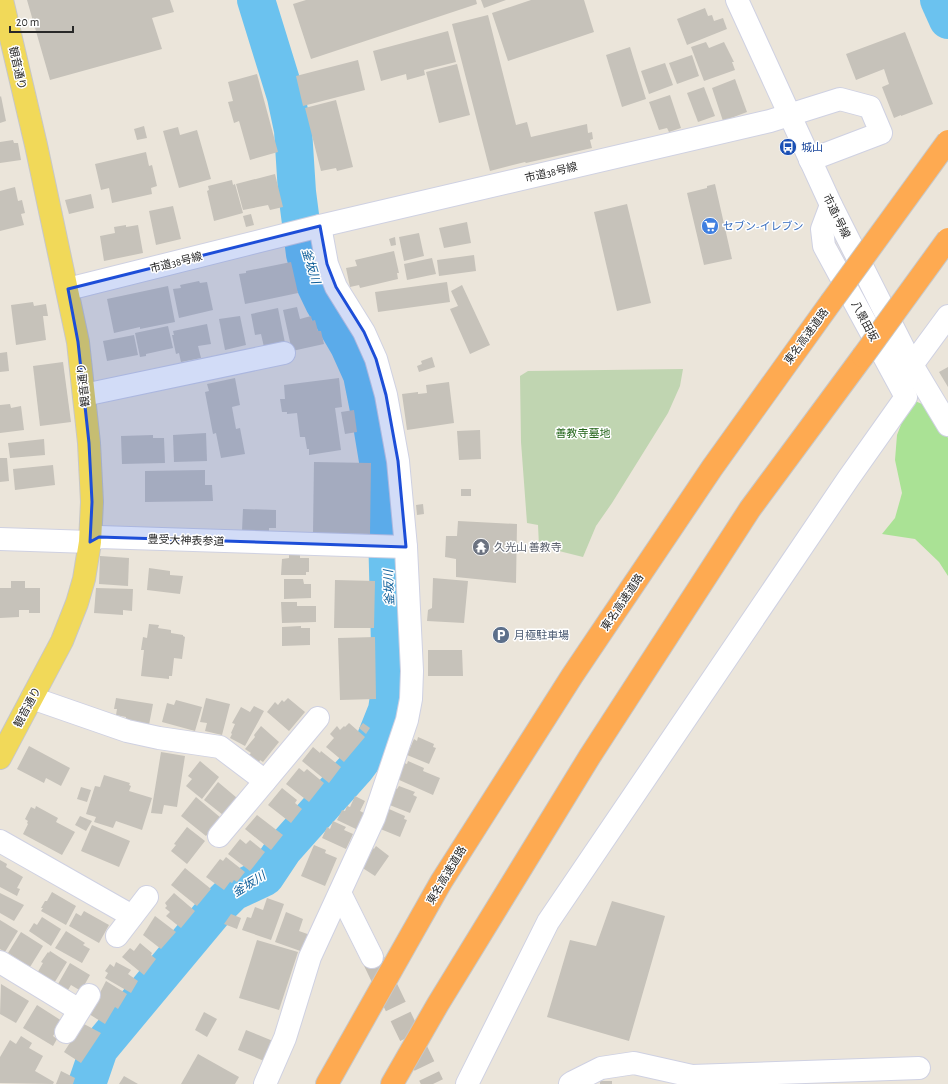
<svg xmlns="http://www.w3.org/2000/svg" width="948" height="1084" font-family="'Alegreya Sans','Noto Sans JP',sans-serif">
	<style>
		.green { fill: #aae295 }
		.cemetery { fill: #c0d5b1 }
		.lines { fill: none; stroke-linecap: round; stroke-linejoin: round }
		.river { stroke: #6bc2ef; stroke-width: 38 }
		.building { fill: #c6c2ba }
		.minor-tunnel { stroke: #c4bfb6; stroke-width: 22; stroke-dasharray: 22 11; stroke-linecap: butt }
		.minor-casing { stroke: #cfd1e2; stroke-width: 24 }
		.major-casing { stroke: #c7c7c7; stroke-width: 24 }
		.highway-casing { stroke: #c7c7c7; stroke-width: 24 }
		.minor { stroke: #fff; stroke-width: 22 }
		.major { stroke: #f1d959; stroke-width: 22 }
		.highway { stroke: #feaa51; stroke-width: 22 }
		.highway-bridge-casing { stroke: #c7c7c7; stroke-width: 24; stroke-linecap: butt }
		.highway-bridge { stroke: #feaa51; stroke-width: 22 }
		.marked { fill: #1d4ed8; fill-opacity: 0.2; stroke: #1d4ed8; stroke-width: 3; stroke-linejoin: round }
		.labels { text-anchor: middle; stroke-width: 3; stroke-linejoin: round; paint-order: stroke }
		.street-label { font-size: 11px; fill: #282828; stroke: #fff }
		.transit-label { font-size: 11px; fill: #164399; stroke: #fff; text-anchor: start }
		.shop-label { font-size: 11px; fill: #366cbe; stroke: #fff; text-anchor: start }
		.park-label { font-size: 11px; fill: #236519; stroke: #fff }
		.worship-label { font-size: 11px; fill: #5b616d; stroke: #fff; text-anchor: start }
		.service-label { font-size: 11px; fill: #4e5e75; stroke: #fff; text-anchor: start }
		.water-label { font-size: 12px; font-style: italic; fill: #0d5d98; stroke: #fff }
	</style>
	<rect width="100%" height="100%" fill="#ebe5da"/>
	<polygon class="green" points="915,401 929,407 948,438 948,576 939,562 915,539 882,534 895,518 902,493 895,460 897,435 904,417"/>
	<polygon class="cemetery" points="683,369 680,386 668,413 612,503 596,526 583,557 539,546 538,525 527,523 521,442 520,376 528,371"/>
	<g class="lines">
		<g class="river">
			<polyline points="939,0 948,20"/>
			<polyline points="87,1084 99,1049 214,911 233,892 265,877 283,850 355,769 373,745 387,710 391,683 387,532 380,473 372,425 362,375 349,346 324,303 311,276 305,254 297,192 293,130 286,97 256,0"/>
		</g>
	</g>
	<g class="building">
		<polygon points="27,0 170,0 174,12 152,18 162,49 50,80"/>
		<polygon points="306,0 476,0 477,4 311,59 293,4"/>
		<polygon points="481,0 506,0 484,8"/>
		<polygon points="531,0 584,0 594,32 508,61 492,13"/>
		<polygon points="705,8 708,16 712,15 714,21 723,18 727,29 687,45 677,19"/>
		<polygon points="488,15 516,125 527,122 531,137 587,124 588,133 592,132 593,139 590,140 592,148 526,163 525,162 490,171 452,24"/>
		<polygon points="448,31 456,62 424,70 425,75 407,80 406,74 381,81 373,51"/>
		<polygon points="905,32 933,104 901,116 901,115 894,118 882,87 889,84 884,69 856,80 846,54"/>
		<polygon points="706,42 709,48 724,42 734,62 732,62 735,70 704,81 691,47"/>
		<polygon points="630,47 646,99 622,107 606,55"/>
		<polygon points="692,55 699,76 677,84 669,63"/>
		<polygon points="358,60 365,90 303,106 296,76"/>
		<polygon points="665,63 673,85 649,94 641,71"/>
		<polygon points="457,64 470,115 439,123 426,72"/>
		<polygon points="257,74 278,152 250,160 239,121 234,123 228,102 233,101 228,82"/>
		<polygon points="735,79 747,112 723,121 712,88"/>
		<polygon points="704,87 715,116 698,122 687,93"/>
		<polygon points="670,95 681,128 669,132 667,128 659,130 649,102"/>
		<polygon points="1,96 6,121 0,123 0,97"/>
		<polygon points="336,100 353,167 337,171 336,168 321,171 305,108"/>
		<polygon points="144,126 147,138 137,140 134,129"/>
		<polygon points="178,127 180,135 197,130 211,179 179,188 163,131"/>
		<polygon points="13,140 14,143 18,143 21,160 0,163 0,142"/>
		<polygon points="146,152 149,166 152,165 157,186 151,188 152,194 112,203 109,188 101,190 95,164"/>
		<polygon points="275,174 283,207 270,210 268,205 243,210 236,184"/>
		<polygon points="232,180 233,185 235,184 243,213 214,221 207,191 209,190 208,186"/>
		<polygon points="715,184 732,259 704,265 687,193 707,188 707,186"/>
		<polygon points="15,187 18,201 22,200 25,213 21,214 24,225 0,231 0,191"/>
		<polygon points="91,194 94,208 69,214 65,200"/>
		<polygon points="627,204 651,303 617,311 594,212"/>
		<polygon points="173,206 181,239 156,245 149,211"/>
		<polygon points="251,214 254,225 246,227 243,216"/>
		<polygon points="467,222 471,243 444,248 439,228"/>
		<polygon points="126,225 126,227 138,225 143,253 104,261 100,236 115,233 114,227"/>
		<polygon points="419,233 424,256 404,261 399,237"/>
		<polygon points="395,237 396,245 391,246 389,239"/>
		<polygon points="394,251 399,273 397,273 398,279 360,288 359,285 350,287 346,268 357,266 355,260"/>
		<polygon points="474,255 476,271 439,276 437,260"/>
		<polygon points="432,258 436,274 407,280 404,264"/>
		<polygon points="291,262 298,293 245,304 239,274 246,273 246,271"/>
		<polygon points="199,281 200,283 207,282 213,310 179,318 173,289 181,288 180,285"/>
		<polygon points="447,282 450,302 378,312 375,292"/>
		<polygon points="462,285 490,345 470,354 450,309 458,306 451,291"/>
		<polygon points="168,286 175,322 140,329 140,327 114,333 107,299"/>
		<polygon points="33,302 34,306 46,304 48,316 43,316 46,340 16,345 11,305"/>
		<polygon points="297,307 300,319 311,316 312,321 315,320 318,331 321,331 324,344 292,351 283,310"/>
		<polygon points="278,308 285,343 264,347 261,334 255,335 251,314"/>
		<polygon points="240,316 246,345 225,350 219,319"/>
		<polygon points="207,324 211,344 198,346 201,358 181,362 179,353 176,354 172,335 174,335 173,331"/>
		<polygon points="168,326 173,348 146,354 146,356 140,357 135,333"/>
		<polygon points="134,335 138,355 107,361 103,341"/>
		<polygon points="7,352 9,371 0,372 0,353"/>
		<polygon points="432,357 435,367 419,372 417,366 422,364 421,361"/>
		<polygon points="63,362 71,422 40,426 33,366"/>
		<polygon points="948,367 948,387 939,372"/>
		<polygon points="235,378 240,405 232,407 236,429 240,428 245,454 221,458 216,433 213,434 205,392 209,391 207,384"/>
		<polygon points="339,378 342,407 335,408 341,450 309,455 309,449 307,449 305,437 300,437 297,413 287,414 287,412 282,412 280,399 285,399 284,385"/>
		<polygon points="449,382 454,423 407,430 402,394 418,392 418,394 427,393 426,385"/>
		<polygon points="10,404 11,408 21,406 24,430 0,433 0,405"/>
		<polygon points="354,410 357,432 345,434 341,412"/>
		<polygon points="480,430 481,459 459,460 457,431"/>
		<polygon points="206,433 207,461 174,462 173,435"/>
		<polygon points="153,435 153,438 164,438 165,463 122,464 121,436"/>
		<polygon points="44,439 45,455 10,458 8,443"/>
		<polygon points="0,458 7,458 9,481 0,482"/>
		<polygon points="314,462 371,463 370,534 313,533"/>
		<polygon points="53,465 55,485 15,490 13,469"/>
		<polygon points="205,470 205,485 212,485 213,501 145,502 145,471"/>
		<rect x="461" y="489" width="10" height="7"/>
		<polygon points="423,504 424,514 417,515 416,505"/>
		<polygon points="243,509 276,510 276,528 269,528 269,531 242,531"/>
		<polygon points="458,521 517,524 516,583 456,577 456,559 445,557 446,536 457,536"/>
		<polygon points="289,555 300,555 300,558 309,558 309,572 306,572 306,575 281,575 282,559 289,558"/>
		<polygon points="100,556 129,558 128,586 99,584"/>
		<polygon points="149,568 170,571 170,575 183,576 180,594 147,590"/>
		<polygon points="433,578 468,581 464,623 427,621 428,610 432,608"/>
		<polygon points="284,579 303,579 304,584 311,584 311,598 284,599"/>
		<polygon points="335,580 375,581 374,628 334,628"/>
		<polygon points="11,581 25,581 25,588 40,588 40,613 29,613 29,610 19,610 19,617 0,618 0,588 11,588"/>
		<polygon points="96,588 133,589 132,611 123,610 123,615 94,613"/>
		<polygon points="281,602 297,602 297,606 316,606 316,622 282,623"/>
		<polygon points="149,624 159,625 158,628 171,630 171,633 183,635 183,636 185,637 182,659 174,658 172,676 169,676 169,679 141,676 144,650 141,650 143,637 147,638"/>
		<polygon points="301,626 301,628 310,628 310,645 282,646 282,627"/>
		<polygon points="375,637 376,699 340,700 338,638"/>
		<polygon points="428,650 462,650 463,676 428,676"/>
		<polygon points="116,698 153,704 149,725 131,722 131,720 126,719 126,717 116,715 117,709 114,709"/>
		<polygon points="206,698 230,704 222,735 205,731 207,723 200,722"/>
		<polygon points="288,698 305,712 289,731 267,712 275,702 278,705 282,700 284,702"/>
		<polygon points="176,700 202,707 195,731 162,722 167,703 174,705"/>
		<polygon points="254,706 264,711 245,746 230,738 232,734 231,733 235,724 232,723 241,707 250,712"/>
		<polygon points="349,723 365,737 344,762 326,747 334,738 330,734 337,726 340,730 344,726 345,727"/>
		<polygon points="363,723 370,728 366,734 359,728"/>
		<polygon points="261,726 279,742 263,762 260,760 259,763 249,755 251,753 245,749 255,737 254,735"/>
		<polygon points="418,737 434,744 433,747 436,748 429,764 407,755 414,739 417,741"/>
		<polygon points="29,746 70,768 61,786 46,778 44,783 17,769"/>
		<polygon points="313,747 320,753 321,751 341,767 329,783 302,761"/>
		<polygon points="161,752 185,756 177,807 164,805 162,814 151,813"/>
		<polygon points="200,761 219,777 202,799 186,786 192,779 188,776"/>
		<polygon points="408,761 424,768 423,771 440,778 433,795 397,779 404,763 407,764"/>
		<polygon points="299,768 304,772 307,769 324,783 309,802 286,784"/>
		<polygon points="104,775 130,783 129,785 131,786 129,791 152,798 142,830 116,821 113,828 94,822 96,817 86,814 95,786 100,787"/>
		<polygon points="218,782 237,798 223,815 204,800"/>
		<polygon points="399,786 415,792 413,795 417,797 410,813 387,804 394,788 397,789"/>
		<polygon points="81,787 91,790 87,802 77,799"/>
		<polygon points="282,788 297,800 295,803 302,809 291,823 268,805"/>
		<polygon points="355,796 365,801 360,811 366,814 358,830 337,820 342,810 345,811 347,806 350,807"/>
		<polygon points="196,797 221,818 206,836 181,816"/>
		<polygon points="36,806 58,818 56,822 75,832 62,855 23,834 28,824 27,823 28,821 25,819 31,807 35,809"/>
		<polygon points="389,809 405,816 404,819 407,820 400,837 378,828 384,811 388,813"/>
		<polygon points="257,815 283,835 271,850 245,829"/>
		<polygon points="80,816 92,821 86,831 75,825"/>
		<polygon points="333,821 346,827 344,830 353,834 346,849 322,838 327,827 330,829"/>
		<polygon points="92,825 130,841 119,867 81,851"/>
		<polygon points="187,827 205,841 187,864 171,851 176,845 174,844"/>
		<polygon points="240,839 246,844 250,840 265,852 250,871 228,854"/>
		<polygon points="314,845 326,850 325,853 337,858 325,886 301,876"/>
		<polygon points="371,846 374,849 376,846 389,856 375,876 361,867"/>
		<polygon points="226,857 245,872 237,882 234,880 232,883 230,882 224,890 206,877 220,859 223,861"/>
		<polygon points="0,860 7,864 6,867 23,877 17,888 20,889 17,896 0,887"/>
		<polygon points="185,868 211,889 197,906 171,885"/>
		<polygon points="52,892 76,906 66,925 41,911 43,908 41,908 45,901 47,901"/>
		<polygon points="0,893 24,905 14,921 0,913"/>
		<polygon points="174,893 195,911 181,928 166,916 170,912 165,908 167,906 165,903"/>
		<polygon points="267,898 284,904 271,940 242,930 247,917 251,918 255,907 263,910"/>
		<polygon points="612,901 665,916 629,1041 547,1017 570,940 596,946"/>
		<polygon points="84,911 109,925 99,943 69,926 76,913 81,916"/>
		<polygon points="286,912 303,919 299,931 313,936 306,953 275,942"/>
		<polygon points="231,914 241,918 237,929 224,924"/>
		<polygon points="155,916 176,932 161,949 143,935"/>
		<polygon points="42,917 61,929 51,946 29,931 34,923 37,925"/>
		<polygon points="0,920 18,931 5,952 0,949"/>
		<polygon points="66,931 85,943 83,945 90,949 82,963 55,948"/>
		<polygon points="21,932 43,946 30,967 8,953"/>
		<polygon points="257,940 298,952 279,1010 239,998"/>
		<polygon points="140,943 152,953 151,955 156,959 144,975 122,957 130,948 134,951"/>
		<polygon points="50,951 67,962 53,985 36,975 43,963 41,962 48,952 49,953"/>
		<polygon points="116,962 131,970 128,974 138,981 131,993 105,978 108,973 105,971 110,964 114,967"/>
		<polygon points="70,963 90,975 81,991 71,985 68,990 58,984"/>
		<polygon points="106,981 127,994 118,1009 115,1007 105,1024 89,1014"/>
		<polygon points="1,984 29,1001 16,1023 0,1014"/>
		<polygon points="37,1005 62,1021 53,1036 57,1039 53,1046 23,1028"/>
		<polygon points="204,1012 217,1019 207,1037 195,1030"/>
		<polygon points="84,1024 101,1033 81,1063 64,1052 75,1035 77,1036"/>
		<polygon points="246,1030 273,1041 264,1061 238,1050"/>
		<polygon points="21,1036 32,1043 29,1048 43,1056 35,1071 54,1082 53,1084 0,1083 0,1057 10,1040 16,1044"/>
		<polygon points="198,1054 239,1077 235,1084 181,1084"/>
		<polygon points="61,1071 75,1078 73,1084 56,1084"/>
		<polygon points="124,1076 138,1084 119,1084"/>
		<rect x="600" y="1081" width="12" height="3"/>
	</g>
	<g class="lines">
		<polyline class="minor-tunnel" points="372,957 433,1084"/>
		<defs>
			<g id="minor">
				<polyline points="737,0 831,205 912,365 948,425"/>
				<polyline points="68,289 320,226 770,121 840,99 870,107 881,133 810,160"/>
				<polyline points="912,365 948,316"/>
				<polyline points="84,395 284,353"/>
				<polyline points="0,539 90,542 99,537 406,547"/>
				<polyline points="32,698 127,731 159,738 220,747 265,781"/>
				<polyline points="219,836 318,718"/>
				<polyline points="0,841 132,916"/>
				<polyline points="340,893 372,957"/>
				<polyline points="117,936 147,897"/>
				<polyline points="0,962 79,1010"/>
				<polyline points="66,1032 89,995"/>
				<polyline points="265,1084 285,1038 310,957 374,818 407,720 411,699 412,671 406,547 398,461 386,395 376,359 364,332 336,287 327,264 320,226"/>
				<polyline points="467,1084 548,922 848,479 906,397 824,246 822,229 831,205"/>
				<polyline points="570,1084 573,1082 601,1068 634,1063 692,1076 919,1068"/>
			</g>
			<polyline id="major" points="0,758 62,641 77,603 84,579 90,542 92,502 89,443 78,342 36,145 2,0"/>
			<g id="highway">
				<polyline points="327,1084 441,882 572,676 712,468 831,302"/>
				<polyline points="392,1084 438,1004 590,756 750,509 863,356"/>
			</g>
		</defs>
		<use href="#minor" class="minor-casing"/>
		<use href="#major" class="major-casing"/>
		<use href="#highway" class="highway-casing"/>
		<use href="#minor" class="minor"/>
		<use href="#major" class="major"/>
		<use href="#highway" class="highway"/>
		<defs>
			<g id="highway-bridge">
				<polyline points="831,302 948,141"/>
				<polyline points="863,356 948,239"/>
			</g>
		</defs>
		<use href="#highway-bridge" class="highway-bridge-casing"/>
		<use href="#highway-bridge" class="highway-bridge"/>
	</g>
	<path class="marked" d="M320,226L327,264L336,287L364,332L376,359L386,395L398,461L406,547L99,537L90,542L92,502L89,443L78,342L68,289Z"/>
	<defs>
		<symbol id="bus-disc" viewBox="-11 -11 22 22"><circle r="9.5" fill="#1a4fb4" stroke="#fff"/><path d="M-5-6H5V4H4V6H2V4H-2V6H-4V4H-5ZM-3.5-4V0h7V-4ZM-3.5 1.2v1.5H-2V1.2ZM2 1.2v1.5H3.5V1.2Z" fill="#fff"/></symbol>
		<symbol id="supermarket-disc" viewBox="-11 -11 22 22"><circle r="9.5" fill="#3f7fe0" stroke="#fff"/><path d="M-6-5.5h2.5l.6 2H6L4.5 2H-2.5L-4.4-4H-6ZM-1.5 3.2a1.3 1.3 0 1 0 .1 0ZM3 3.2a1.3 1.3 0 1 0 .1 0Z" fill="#fff"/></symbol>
		<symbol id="temple-disc" viewBox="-11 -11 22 22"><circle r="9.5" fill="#6b7280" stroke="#fff"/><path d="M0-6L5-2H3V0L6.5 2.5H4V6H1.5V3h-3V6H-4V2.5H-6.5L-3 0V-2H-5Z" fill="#fff"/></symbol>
		<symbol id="parking-disc" viewBox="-11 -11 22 22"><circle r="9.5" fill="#5c6f8a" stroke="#fff"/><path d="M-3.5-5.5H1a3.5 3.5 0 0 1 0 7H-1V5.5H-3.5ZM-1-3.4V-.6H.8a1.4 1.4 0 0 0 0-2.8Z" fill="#fff"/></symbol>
	</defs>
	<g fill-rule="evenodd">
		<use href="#bus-disc" x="778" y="137" width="20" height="20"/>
		<use href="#supermarket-disc" x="700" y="216" width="20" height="20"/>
		<use href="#temple-disc" x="471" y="537" width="20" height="20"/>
		<use href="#parking-disc" x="491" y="625" width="20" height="20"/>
	</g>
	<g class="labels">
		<g class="street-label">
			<text transform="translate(18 68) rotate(77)" y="4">観音通り</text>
			<text transform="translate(551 172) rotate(-13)" y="4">市道38号線</text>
			<text transform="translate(837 216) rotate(64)" y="4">市道1号線</text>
			<text transform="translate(176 262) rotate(-14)" y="4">市道38号線</text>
			<text transform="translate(865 321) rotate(62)" y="4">八景田坂</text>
			<text transform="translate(806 336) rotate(-54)" y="4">東名高速道路</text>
			<text transform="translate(83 385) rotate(-96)" y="4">観音通り</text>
			<text transform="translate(186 540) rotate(2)" y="4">豊受大神表参道</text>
			<text transform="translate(622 602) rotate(-56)" y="4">東名高速道路</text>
			<text transform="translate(27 707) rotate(-62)" y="4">観音通り</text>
			<text transform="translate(446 875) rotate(-59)" y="4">東名高速道路</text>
		</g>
		<g class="transit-label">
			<text x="801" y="151">城山</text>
		</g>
		<g class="shop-label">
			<text x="723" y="230">セブン-イレブン</text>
		</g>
		<g class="park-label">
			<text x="583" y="437">善教寺墓地</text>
		</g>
		<g class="worship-label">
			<text x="494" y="551">久光山 善教寺</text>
		</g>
		<g class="service-label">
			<text x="514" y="639">月極駐車場</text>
		</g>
		<g class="water-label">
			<text transform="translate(311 266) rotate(73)" y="4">釜坂川</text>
			<text transform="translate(389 588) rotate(-92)" y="4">釜坂川</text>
			<text transform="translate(249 884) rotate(-32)" y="4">釜坂川</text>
		</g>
	</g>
	<path d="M10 26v6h63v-6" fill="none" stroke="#282828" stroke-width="2"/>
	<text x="16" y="26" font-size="12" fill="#282828" stroke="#ffffff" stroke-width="3" paint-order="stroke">20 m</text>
</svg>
